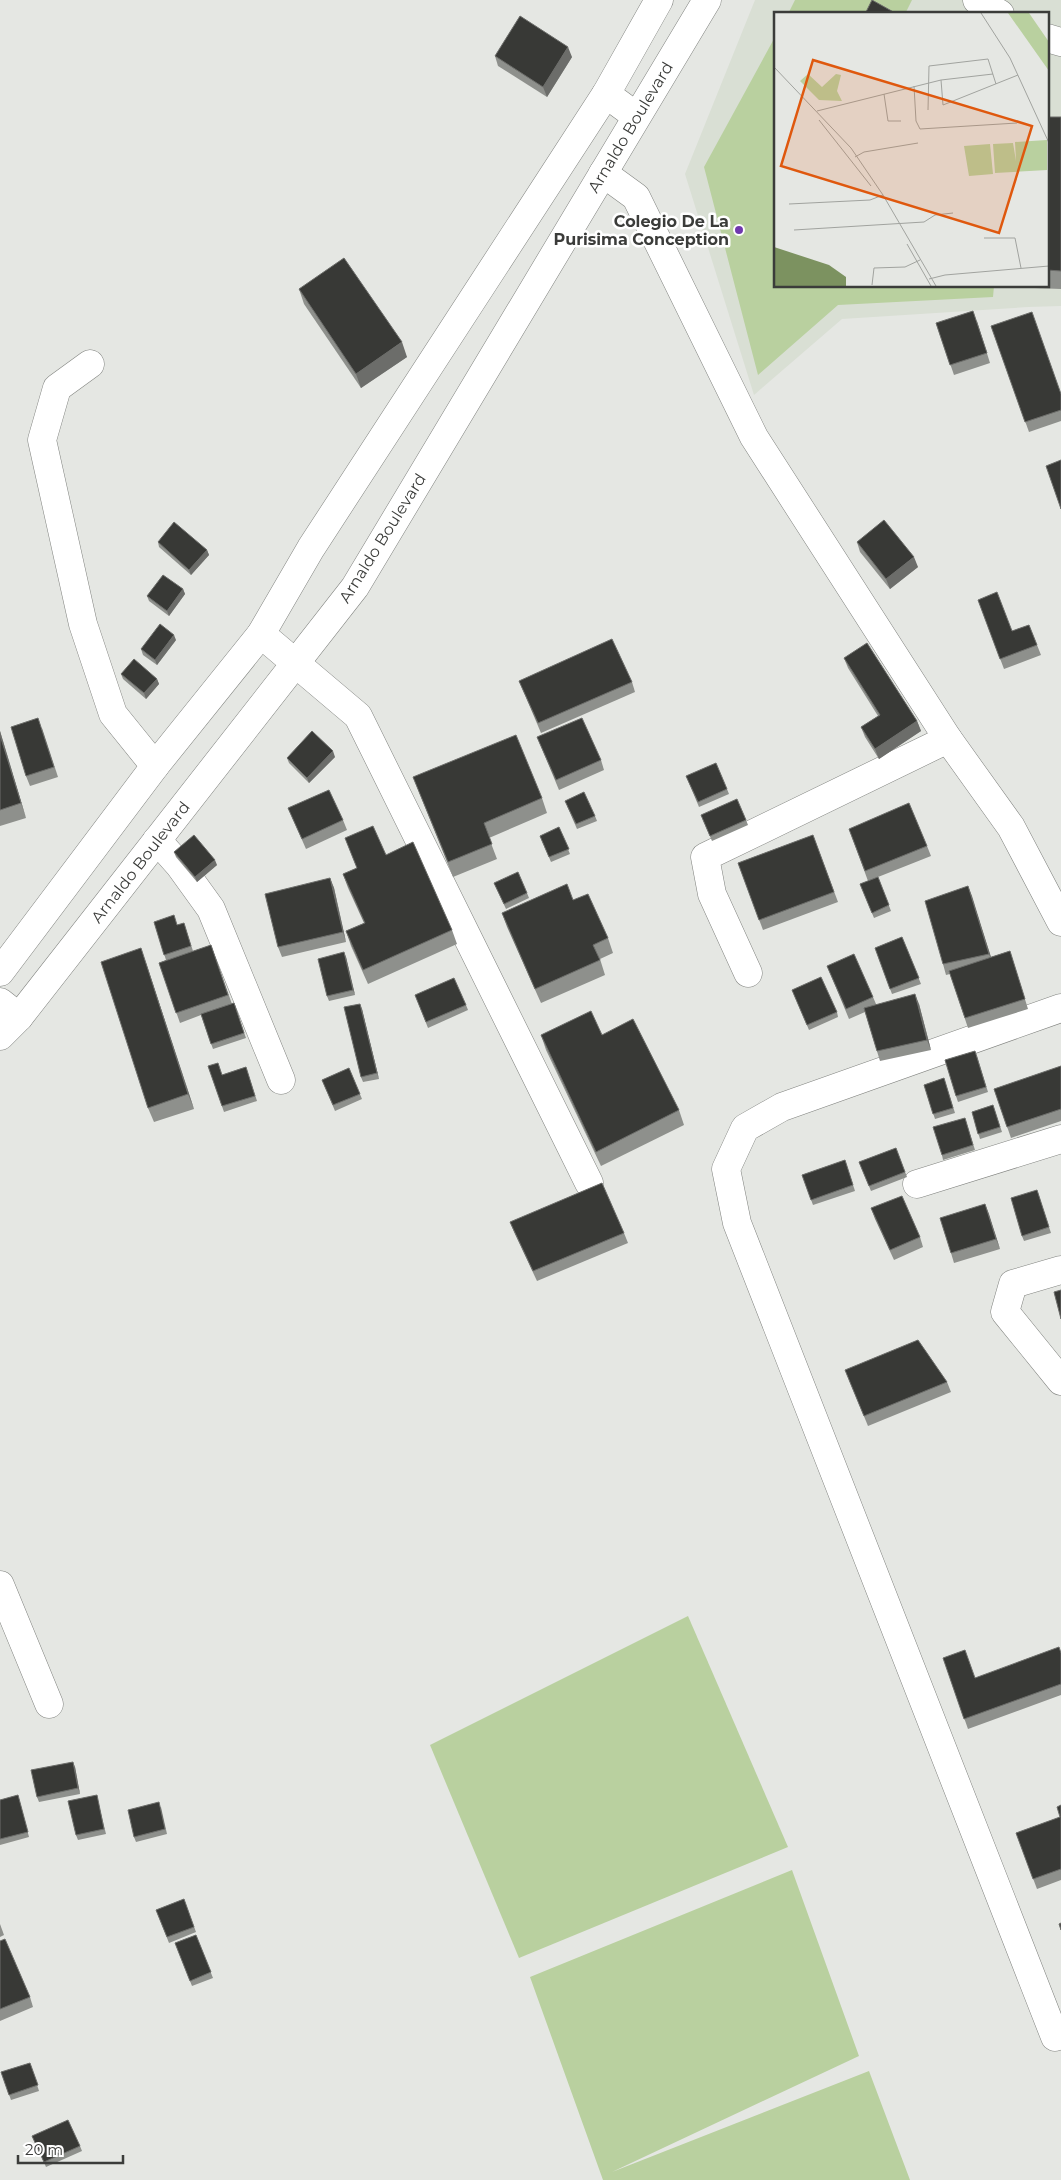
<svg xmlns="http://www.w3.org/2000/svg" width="1061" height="2180" font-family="Montserrat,sans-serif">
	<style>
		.built { fill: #d9dfd4; fill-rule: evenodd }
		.green { fill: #b9d09f }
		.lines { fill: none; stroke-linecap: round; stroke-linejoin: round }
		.minor-casing { stroke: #828480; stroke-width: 29 }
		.highway-casing { stroke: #828480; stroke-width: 29 }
		.minor { stroke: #fff; stroke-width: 28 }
		.highway { stroke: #fff; stroke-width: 28 }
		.wall { fill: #8e908c }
		.shaded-wall { fill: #6c6d6a }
		.building { fill: #383936; stroke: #6c6d6a }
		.poi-dot { fill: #7038ae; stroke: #fff; stroke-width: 2 }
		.labels { text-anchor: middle; stroke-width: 5; stroke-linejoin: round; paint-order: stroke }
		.street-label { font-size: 16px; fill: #3b3c3a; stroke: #fff }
		.poi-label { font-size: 16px; font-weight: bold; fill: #3b3c3a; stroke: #fff; text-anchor: end }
		.inset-road { fill: none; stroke: #a1a39f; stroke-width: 1 }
		.view { fill: #df580e; fill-opacity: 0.15; stroke: #df580e; stroke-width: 2.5 }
		.inset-edge { fill: none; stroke: #3b3c3a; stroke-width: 2.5 }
	</style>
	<rect width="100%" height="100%" fill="#e5e7e3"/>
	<path class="built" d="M755,0H1061V306L1028,307L842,319L754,395L685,174ZM775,14H1047V286H775Z"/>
	<g class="green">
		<polygon points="795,0 912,0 905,14 788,14"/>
		<polygon points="775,37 775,286 994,286 993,297 838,305 758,375 704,167"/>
		<polygon points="688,1616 788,1847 519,1958 430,1745"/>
		<polygon points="792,1870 859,2056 612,2172 869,2071 910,2180 603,2180 530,1977"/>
	</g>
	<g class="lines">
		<defs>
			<g id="minor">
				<polyline points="977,0 1000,14"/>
				<polyline points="1047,38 1061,42"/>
				<polyline points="606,94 636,116"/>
				<polyline points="603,173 636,197 754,437 948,739 1011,827 1061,922"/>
				<polyline points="90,364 57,388 42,440 83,624 113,714 155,766"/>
				<polyline points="261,634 358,716 589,1183"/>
				<polyline points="157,840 180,866 211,909 281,1080"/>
				<polyline points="748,973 712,894 705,857 948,739"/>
				<polyline points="0,1002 19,1017"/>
				<polyline points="917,1184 1061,1139"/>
				<polyline points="1061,1270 1013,1284 1005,1312 1061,1381"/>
				<polyline points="0,1585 49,1704"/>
				<polyline points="1055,2037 737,1223 726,1169 745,1128 782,1107 1061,1008"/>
			</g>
			<g id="highway">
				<polyline points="0,972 155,766 261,634 311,548 606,94 659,0"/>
				<polyline points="0,1036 19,1017 355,587 707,0"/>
			</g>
		</defs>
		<use href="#minor" class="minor-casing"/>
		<use href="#highway" class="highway-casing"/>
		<use href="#minor" class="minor"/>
		<use href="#highway" class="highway"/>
	</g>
	<g class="wall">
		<polygon points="495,56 572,57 547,97 498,66"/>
		<polygon points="1047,117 1061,117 1061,289 1035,288 1035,286 1047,286"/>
		<polygon points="299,289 407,357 361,388 304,304"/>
		<polygon points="977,321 990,363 954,375 936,323"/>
		<polygon points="991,326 1061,394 1061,421 1029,432"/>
		<polygon points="158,542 207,550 209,555 191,575 159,547"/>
		<polygon points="857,542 918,567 890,589 860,552"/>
		<polygon points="183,589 185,594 169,616 149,601 147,596"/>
		<polygon points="978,600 1012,631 1029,625 1041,655 1004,669"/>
		<polygon points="176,640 157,665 143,655 141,649"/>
		<polygon points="844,658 917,721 921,731 879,759 865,737 861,727 878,716 848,668"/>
		<polygon points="121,674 157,679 159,684 146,699 123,679"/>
		<polygon points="519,681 632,682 635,692 541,733"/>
		<polygon points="42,728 58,777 30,786 26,776"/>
		<polygon points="0,731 26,818 0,826"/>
		<polygon points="537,737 601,760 604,770 559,790"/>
		<polygon points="335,757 309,783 289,763 287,758"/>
		<polygon points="686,776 727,789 729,794 699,807"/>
		<polygon points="413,777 542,798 547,813 489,838 497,859 453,877"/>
		<polygon points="567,806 595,816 597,821 577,829"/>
		<polygon points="288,808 343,820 347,830 306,849"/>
		<polygon points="701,815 746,820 748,825 712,841"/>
		<polygon points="559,827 570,854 551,862 540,836"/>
		<polygon points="849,829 927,846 931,856 878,877 891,911 874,918 860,884 868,881"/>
		<polygon points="813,835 838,902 763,930 738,863"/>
		<polygon points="345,838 386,855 452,930 457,944 368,984 351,946 346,931 364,923 348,888 343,874 357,868"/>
		<polygon points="174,852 217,865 197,882 176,857"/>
		<polygon points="330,878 334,888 346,942 282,957 278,947"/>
		<polygon points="494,883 527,893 529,898 506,909"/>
		<polygon points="968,886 991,957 1010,951 1028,1009 968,1028 950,974 946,975 943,964"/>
		<polygon points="573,900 608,938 613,953 600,959 605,975 541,1003 507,927 502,913"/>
		<polygon points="154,922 178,925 184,923 193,951 211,945 232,1004 234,1003 246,1038 213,1049 201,1015 180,1023 159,963 166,960"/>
		<polygon points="902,937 921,984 892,994 875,948"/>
		<polygon points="346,957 355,995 329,1001 327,996"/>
		<polygon points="146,963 194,1109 154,1122 148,1108"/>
		<polygon points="827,966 873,997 876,1004 919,1004 931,1050 880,1061 865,1012 849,1019"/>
		<polygon points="792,990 837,1012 838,1017 809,1030"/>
		<polygon points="415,995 466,1005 468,1010 428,1028"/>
		<polygon points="362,1009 379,1079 363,1082 361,1077"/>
		<polygon points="541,1035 602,1035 679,1110 684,1125 601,1166 546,1050"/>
		<polygon points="977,1056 988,1092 958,1102 956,1096"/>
		<polygon points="208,1066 222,1075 246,1067 257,1101 224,1112"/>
		<polygon points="1061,1066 1061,1121 1011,1138 994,1089"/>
		<polygon points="349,1068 362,1099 335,1111 322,1080"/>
		<polygon points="944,1078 955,1113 935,1119 924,1085"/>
		<polygon points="993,1105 1002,1132 980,1139 972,1112"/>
		<polygon points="965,1118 975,1150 943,1160 942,1155"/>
		<polygon points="896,1148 907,1177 871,1191 859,1162"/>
		<polygon points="845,1160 855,1191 813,1205 802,1175"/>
		<polygon points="1037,1190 1051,1233 1024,1241 1022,1236"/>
		<polygon points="985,1204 1000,1249 954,1263 951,1253"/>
		<polygon points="871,1208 920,1237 923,1247 894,1260 875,1219"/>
		<polygon points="510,1222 624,1233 628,1243 537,1281 514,1232"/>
		<polygon points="849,1380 947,1382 951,1392 868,1426"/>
		<polygon points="1061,1653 1061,1695 968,1729 943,1658 975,1678"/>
		<polygon points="75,1767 80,1794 39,1802 37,1797"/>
		<polygon points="18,1795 29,1837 0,1845 0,1800"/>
		<polygon points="97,1795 98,1801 106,1834 78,1840 76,1835"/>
		<polygon points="1061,1805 1061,1880 1037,1889 1016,1833 1060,1817"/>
		<polygon points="161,1807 167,1834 136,1842 134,1837"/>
		<polygon points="184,1899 196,1932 169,1943 156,1910"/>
		<polygon points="0,1924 4,1935 0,1937"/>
		<polygon points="196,1935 213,1978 192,1986 175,1943"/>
		<polygon points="0,1941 30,1997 33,2007 0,2021"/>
		<polygon points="30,2063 39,2091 11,2100 1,2072"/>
		<polygon points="32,2136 80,2146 82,2151 46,2167"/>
	</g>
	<g class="shaded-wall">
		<polygon points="568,47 572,57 547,97 543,87"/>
		<polygon points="402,342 407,357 361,388 356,374"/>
		<polygon points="207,550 209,555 191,575 189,570"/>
		<polygon points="914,557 918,567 890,589 886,579"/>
		<polygon points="183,589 185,594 169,616 167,611"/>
		<polygon points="174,635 176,640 157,665 155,660"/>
		<polygon points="157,679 159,684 146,699 144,693"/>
		<polygon points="917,721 921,731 879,759 875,749"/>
		<polygon points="0,731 26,818 21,803 0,735"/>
		<polygon points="333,751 335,757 309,783 307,778"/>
		<polygon points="215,860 217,865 197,882 195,877"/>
		<polygon points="330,878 334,888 346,942 343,932"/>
		<polygon points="968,886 972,896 993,964 989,954"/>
		<polygon points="141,948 146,963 194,1109 188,1094"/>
		<polygon points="344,952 346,957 355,995 353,990"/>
		<polygon points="915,994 919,1004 931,1050 927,1040"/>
		<polygon points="360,1004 362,1009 379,1079 377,1073"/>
		<polygon points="985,1204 989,1214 1000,1249 996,1239"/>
		<polygon points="73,1762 75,1767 80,1794 78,1788"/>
	</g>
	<g class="building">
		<polygon points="872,0 897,14 865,14"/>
		<polygon points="520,16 568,47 543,87 495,56"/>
		<polygon points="1047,117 1061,117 1061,271 1047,270"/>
		<polygon points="344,258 402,342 356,374 299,289"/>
		<polygon points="973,311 987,353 950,365 936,323"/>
		<polygon points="1032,312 1061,394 1061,410 1025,422 991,326"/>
		<polygon points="1061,460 1061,509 1046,466"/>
		<polygon points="884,520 914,557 886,579 857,542"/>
		<polygon points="174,522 207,550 189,570 158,542"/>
		<polygon points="163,575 183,589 167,611 147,596"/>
		<polygon points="997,592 1012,631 1029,625 1037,645 1000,659 978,600"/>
		<polygon points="160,624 174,635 155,660 141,649"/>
		<polygon points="612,639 632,682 538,723 519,681"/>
		<polygon points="867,643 917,721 875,749 861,727 880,715 844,658"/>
		<polygon points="134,659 157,679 144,693 121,674"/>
		<polygon points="38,718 54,767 26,776 11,727"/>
		<polygon points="582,718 601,760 556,780 537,737"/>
		<polygon points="312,731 333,751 307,778 287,758"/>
		<polygon points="0,735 21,803 0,810"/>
		<polygon points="516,735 542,798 484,823 492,844 448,862 413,777"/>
		<polygon points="716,763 727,789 698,802 686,776"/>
		<polygon points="329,790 343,820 302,839 288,808"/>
		<polygon points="584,792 595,816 576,824 565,801"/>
		<polygon points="737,799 746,820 710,836 701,815"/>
		<polygon points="909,803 927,846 865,871 849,829"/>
		<polygon points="373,826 386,855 413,842 452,930 363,970 346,931 365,923 343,874 357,868 345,838"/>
		<polygon points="559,827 569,849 549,857 540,836"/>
		<polygon points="194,835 215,860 195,877 174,852"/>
		<polygon points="813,835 834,892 759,920 738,863"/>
		<polygon points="518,872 527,893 504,904 494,883"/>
		<polygon points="878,877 889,905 872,913 860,884"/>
		<polygon points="330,878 343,932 278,947 265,894"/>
		<polygon points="567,884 573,900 588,894 608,938 593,945 600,960 535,989 502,913"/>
		<polygon points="968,886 989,954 943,964 925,901"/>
		<polygon points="174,915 177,925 184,923 191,946 164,955 154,922"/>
		<polygon points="902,937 919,978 890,989 875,948"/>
		<polygon points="211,945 228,995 176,1013 159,963"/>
		<polygon points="141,948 188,1094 148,1108 101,962"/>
		<polygon points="1010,951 1025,999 965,1018 949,971"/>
		<polygon points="344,952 353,990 327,996 318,959"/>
		<polygon points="854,954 873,997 846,1009 827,966"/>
		<polygon points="821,977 837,1012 807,1025 792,990"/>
		<polygon points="454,978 466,1005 426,1022 415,995"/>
		<polygon points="915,994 927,1040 877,1051 864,1008"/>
		<polygon points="234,1003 244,1033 211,1044 201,1014"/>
		<polygon points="360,1004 377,1073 361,1077 344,1007"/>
		<polygon points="591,1011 602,1035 633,1019 679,1110 596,1152 541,1035"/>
		<polygon points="975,1051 986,1087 956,1096 945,1060"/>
		<polygon points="218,1063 222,1075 246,1067 255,1096 222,1106 208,1066"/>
		<polygon points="1061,1066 1061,1109 1007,1127 994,1089"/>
		<polygon points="349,1068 360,1094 333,1105 322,1080"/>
		<polygon points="944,1078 953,1108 933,1114 924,1085"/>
		<polygon points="993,1105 1000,1127 978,1134 972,1112"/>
		<polygon points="965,1118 973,1145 942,1155 933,1127"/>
		<polygon points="896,1148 905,1172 869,1186 859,1162"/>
		<polygon points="845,1160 853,1185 811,1200 802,1175"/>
		<polygon points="602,1183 624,1233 533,1271 510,1222"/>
		<polygon points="1037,1190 1049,1227 1022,1236 1011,1198"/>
		<polygon points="902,1196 920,1237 890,1250 871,1208"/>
		<polygon points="985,1204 996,1239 951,1253 940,1218"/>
		<polygon points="1061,1290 1061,1319 1054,1292"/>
		<polygon points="918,1340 947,1382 864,1416 845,1370"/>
		<polygon points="1059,1647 1061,1653 1061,1684 964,1719 943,1658 965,1650 975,1678"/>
		<polygon points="73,1762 78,1788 37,1797 31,1770"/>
		<polygon points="18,1795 28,1832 0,1839 0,1800"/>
		<polygon points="97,1795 104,1829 76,1835 68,1801"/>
		<polygon points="159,1802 165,1829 134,1837 128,1810"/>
		<polygon points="1061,1805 1061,1869 1033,1879 1016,1833 1060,1817 1057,1807"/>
		<polygon points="184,1899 194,1927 167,1937 156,1910"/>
		<polygon points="1061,1923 1061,1930 1059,1924"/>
		<polygon points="196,1935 211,1972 190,1981 175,1943"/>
		<polygon points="5,1939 30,1997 0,2009 0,1941"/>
		<polygon points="30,2063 38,2085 9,2095 1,2072"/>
		<polygon points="68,2120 80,2146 44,2162 32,2136"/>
	</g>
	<circle class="poi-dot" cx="739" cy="230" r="5"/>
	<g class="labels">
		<g class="street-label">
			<text transform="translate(630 127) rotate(-59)" y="6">Arnaldo Boulevard</text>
			<text transform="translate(382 538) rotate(-58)" y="6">Arnaldo Boulevard</text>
			<text transform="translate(140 862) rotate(-52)" y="6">Arnaldo Boulevard</text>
		</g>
		<g class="poi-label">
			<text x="729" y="227">Colegio De La<tspan x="729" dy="18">Purisima Conception</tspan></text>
		</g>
	</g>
	<g transform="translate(774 12)">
		<rect width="275" height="275" fill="#e5e7e3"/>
		<path d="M234,1H255L275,30V59ZM34,62L48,75L62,62L67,63L63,79L68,89L45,88L26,69ZM273,128V158L221,161L219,132L239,131L242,149L241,130ZM216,132L219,162L195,164L190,134Z" fill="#b9d09f"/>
		<path d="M0,235L55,253L72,265V274H0Z" fill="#7c9260"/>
		<path class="inset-road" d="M207,1L236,46L275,131M0,55L77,136L109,183L162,274M167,68L169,93L244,63M140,74L142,109L146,117L243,111M110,82L114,109H127M154,98L155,54L214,47L222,72M43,99L167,68L219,62M45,108L97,174M81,145L90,140L144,131M15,192L96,188L109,183M20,218L150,210L161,203L179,201M210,226H241L247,256M133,232L157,274M155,267L171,263L275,254M98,273L100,256L131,255L146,248"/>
		<path class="view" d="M39,48L258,114L225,221L7,154Z"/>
		<rect width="275" height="275" class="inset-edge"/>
	</g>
	<path d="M18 2155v8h105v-8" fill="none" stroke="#3b3c3a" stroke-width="2.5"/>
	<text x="25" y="2155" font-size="15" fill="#3b3c3a" stroke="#ffffff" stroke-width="4" paint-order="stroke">20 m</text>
</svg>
